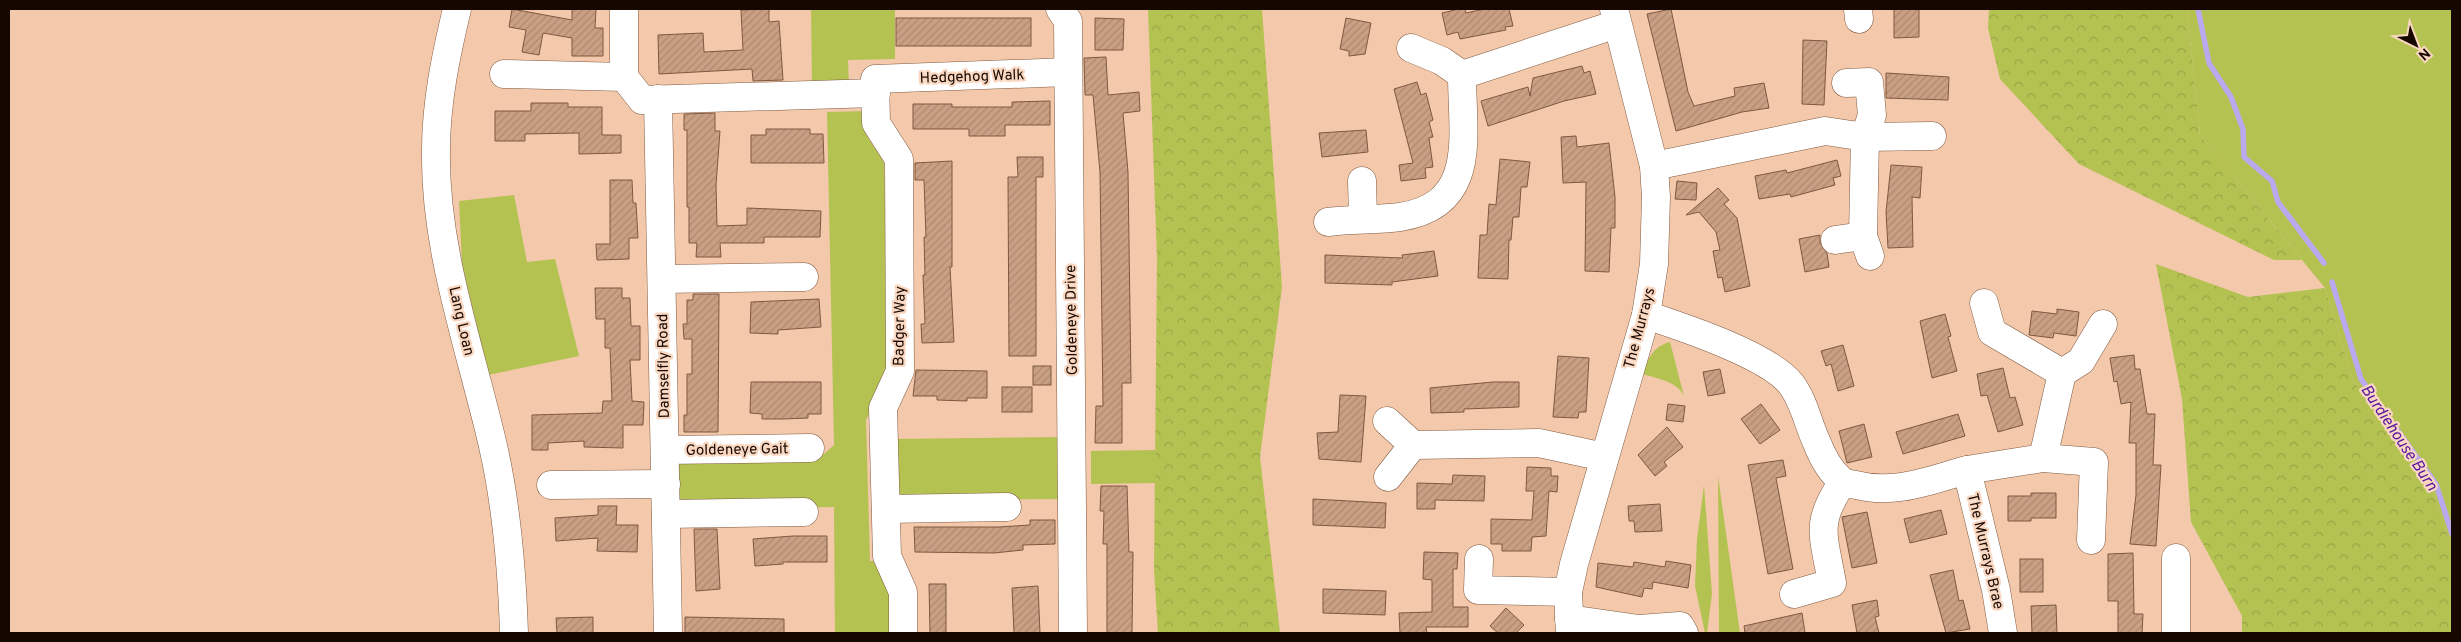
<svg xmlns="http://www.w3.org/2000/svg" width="2461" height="642" font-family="Overpass,sans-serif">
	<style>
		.green { fill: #b4c252 }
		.forest { fill: url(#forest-crowns) }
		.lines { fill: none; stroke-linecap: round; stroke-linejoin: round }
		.stream { stroke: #bba9ef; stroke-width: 5.5 }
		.building { fill: url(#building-hatch); stroke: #7e593f }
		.minor-casing { stroke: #805a41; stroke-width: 29 }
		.minor { stroke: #fff; stroke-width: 28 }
		.labels { text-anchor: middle; stroke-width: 4.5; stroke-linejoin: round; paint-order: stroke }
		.street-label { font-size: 15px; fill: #160801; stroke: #fad7c0 }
		.water-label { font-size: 16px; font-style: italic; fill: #5418a0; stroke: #fad7c0 }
	</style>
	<defs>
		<pattern id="forest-crowns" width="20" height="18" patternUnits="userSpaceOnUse" patternTransform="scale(1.25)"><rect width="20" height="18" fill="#b4c252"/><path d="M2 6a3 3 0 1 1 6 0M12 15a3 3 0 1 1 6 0" fill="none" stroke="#9aa546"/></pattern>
		<pattern id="building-hatch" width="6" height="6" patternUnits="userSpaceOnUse" patternTransform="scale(1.25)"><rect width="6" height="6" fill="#caa084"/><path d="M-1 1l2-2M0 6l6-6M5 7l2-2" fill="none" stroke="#ad8870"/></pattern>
	</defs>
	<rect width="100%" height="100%" fill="#f3c8ab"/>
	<g class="green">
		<polygon points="811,9 895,9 895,59 848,60 849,86 812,86"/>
		<polygon points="2187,9 2452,9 2452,549 2433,491 2353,380 2325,288 2200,135"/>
		<polygon points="868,111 868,138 884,162 889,371 866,420 870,561 879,561 893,592 894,633 835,633 834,507 676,509 675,456 824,454 834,445 827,112"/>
		<polygon points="514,195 527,262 555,259 579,356 488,375 462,263 459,201"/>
		<path d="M1670,342L1684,396C1677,381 1658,379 1643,374C1648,359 1653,346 1670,342Z"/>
		<polygon points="1060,437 1060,499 892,500 891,439"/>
		<polygon points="1155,450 1155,483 1091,484 1091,451"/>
		<polygon points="1718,476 1740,633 1719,633"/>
		<polygon points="1704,485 1712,594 1707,633 1705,633 1695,586 1697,539"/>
	</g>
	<g class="forest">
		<polygon points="1148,9 1262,9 1282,287 1260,457 1280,633 1158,633 1154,570 1157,258"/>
		<polygon points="1989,9 2187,9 2200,135 2302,260 2274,260 2079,164 2000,79 1988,28"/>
		<polygon points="2156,264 2248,297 2325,288 2353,380 2433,491 2452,549 2452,633 2242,633 2242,616 2191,522 2182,399"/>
	</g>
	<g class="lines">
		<g class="stream">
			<polyline points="2198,9 2209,63 2231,97 2243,129 2244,157 2272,181 2278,202 2324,263"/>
			<polyline points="2332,282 2361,379 2436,484 2452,534"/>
		</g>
	</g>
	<g class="building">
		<polygon points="512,9 572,20 572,9 596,9 595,28 603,28 603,56 572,56 572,38 543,33 539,55 522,52 526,30 509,27"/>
		<polygon points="769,9 769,22 779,21 783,80 753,81 752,69 659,74 658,35 703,33 704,52 743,50 741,10"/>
		<polygon points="1459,9 1465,9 1466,13 1484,9 1509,9 1513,26 1505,27 1506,30 1460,39 1458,32 1447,35 1442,13"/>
		<polygon points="1671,9 1688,92 1694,106 1735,96 1734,88 1764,83 1769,108 1742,112 1676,131 1647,14"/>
		<polygon points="1894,9 1919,9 1919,37 1894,38"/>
		<rect x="896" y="18" width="135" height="28"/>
		<polygon points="1095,18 1124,19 1123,50 1095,50"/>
		<polygon points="1346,18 1371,23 1365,54 1349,56 1349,51 1340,49"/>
		<polygon points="1803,40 1827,41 1824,105 1802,104"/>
		<polygon points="1106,57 1108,95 1139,92 1140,111 1123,113 1128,172 1131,383 1122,383 1122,443 1095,443 1096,406 1103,406 1100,172 1093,95 1085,95 1084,58"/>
		<polygon points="1582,66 1584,73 1590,71 1596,94 1564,101 1488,126 1481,101 1528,87 1530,96 1533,78"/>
		<polygon points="1886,73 1949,77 1948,100 1886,98"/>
		<polygon points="1417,82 1421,95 1426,93 1433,120 1429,122 1433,137 1429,138 1433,167 1425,168 1426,178 1401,181 1399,165 1413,163 1394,89"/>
		<polygon points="1050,101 1050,125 1005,125 1005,136 969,136 969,129 913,129 913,104 952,104 952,107 1012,107 1012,102"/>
		<polygon points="531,103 568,103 568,107 602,107 602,135 621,135 621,153 579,154 579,133 525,134 525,141 495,141 495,111 531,111"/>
		<polygon points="715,113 715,131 720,131 716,185 717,226 747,225 747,208 821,211 820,237 764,237 764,243 720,243 721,257 696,257 697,243 689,243 689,207 687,207 687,130 684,130 684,114"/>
		<polygon points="766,129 810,129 810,134 823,134 824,163 751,163 751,135 766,135"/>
		<polygon points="1366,130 1368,152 1322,157 1319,133"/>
		<polygon points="1576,136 1577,147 1609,143 1615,197 1615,228 1611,228 1609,272 1585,271 1586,182 1563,183 1561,137"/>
		<polygon points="1017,157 1043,157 1043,177 1036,177 1036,356 1009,356 1008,177 1018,177"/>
		<polygon points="1500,159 1530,162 1527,187 1521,187 1519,217 1513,217 1511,240 1509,240 1508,279 1478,278 1480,235 1487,235 1489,204 1496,205"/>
		<polygon points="1837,160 1841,176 1833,178 1835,185 1791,197 1790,194 1759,199 1755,176 1786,170 1787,173"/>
		<polygon points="952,161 952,267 950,267 954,342 922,343 921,324 925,324 923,275 925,275 924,237 926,237 924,180 915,180 915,163"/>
		<polygon points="1891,165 1922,167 1920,198 1912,197 1913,247 1888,248 1886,212"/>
		<polygon points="610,180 632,180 633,203 636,203 638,238 629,238 629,259 597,260 596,244 610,244"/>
		<polygon points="1677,181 1697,183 1696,200 1675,199"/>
		<polygon points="1718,188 1729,200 1724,204 1737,218 1750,286 1725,292 1722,277 1718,278 1713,251 1720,250 1716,232 1699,212 1686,215"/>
		<polygon points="1820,235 1820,243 1827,253 1829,267 1805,272 1799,239"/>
		<polygon points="1434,251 1438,276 1392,282 1392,285 1325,283 1325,255 1403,258 1402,255"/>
		<polygon points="595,288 622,288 622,298 630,298 631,326 640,326 640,360 630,360 632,401 644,402 643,425 623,425 623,448 584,447 584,441 548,443 548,450 532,450 532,415 602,413 603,401 612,401 610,348 605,348 605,319 596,319"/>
		<polygon points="693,294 719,294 718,432 684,432 684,415 687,415 687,374 692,374 692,339 684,339 683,324 687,324 687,300 693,300"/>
		<polygon points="819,299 821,327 778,330 778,334 750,333 751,302"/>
		<polygon points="2057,309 2079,312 2076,336 2054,333 2053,338 2029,335 2032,311 2057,314"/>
		<polygon points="1945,314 1951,336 1948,337 1957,371 1932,378 1920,321"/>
		<polygon points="1843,345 1854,386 1838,391 1831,364 1826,366 1821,351"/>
		<polygon points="2134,355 2135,369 2140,369 2147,414 2155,414 2153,465 2161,465 2156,546 2130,544 2136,495 2136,443 2129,443 2131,402 2121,404 2117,381 2114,382 2110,358"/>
		<polygon points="1558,356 1589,358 1586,412 1579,412 1578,418 1553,417"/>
		<rect x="1033" y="366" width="18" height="19"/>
		<polygon points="2003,368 2010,398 2015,397 2023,425 1998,432 1987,395 1981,396 1977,374"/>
		<polygon points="1720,369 1725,393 1708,396 1703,372"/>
		<polygon points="916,370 987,371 987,398 967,398 967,401 937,400 937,396 913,396"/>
		<polygon points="751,382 821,382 821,414 808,414 808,418 783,419 762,419 762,414 750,413"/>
		<polygon points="1493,382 1519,382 1519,407 1464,409 1464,412 1431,413 1430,388"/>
		<rect x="1002" y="387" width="30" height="25"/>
		<polygon points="1340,395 1366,396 1361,462 1319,459 1317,433 1338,432"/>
		<polygon points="1668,404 1685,406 1683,422 1666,420"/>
		<polygon points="1761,404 1780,430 1760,444 1741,419"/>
		<polygon points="1958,414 1965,436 1903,454 1896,432"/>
		<polygon points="1864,424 1872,457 1847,463 1839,431"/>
		<polygon points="1667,427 1683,447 1664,462 1667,466 1655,476 1638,455"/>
		<polygon points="1783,460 1786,476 1776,478 1793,569 1768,574 1748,465"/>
		<polygon points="1527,467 1551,468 1551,476 1558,476 1557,492 1549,491 1546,536 1532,537 1531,551 1502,551 1502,544 1491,544 1491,519 1532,520 1534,491 1526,491"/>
		<polygon points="1453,475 1485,476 1484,501 1435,500 1435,509 1417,509 1417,483 1452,484"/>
		<polygon points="1101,486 1127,486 1129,552 1133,552 1132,633 1107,633 1107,544 1103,544 1104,511 1100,511"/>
		<polygon points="2031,493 2056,493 2056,518 2031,518 2031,521 2008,521 2008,496 2031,496"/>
		<polygon points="1313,499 1386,503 1385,528 1313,525"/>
		<polygon points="1660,504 1662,531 1635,532 1634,521 1629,521 1628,506"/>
		<polygon points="598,506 617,506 616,525 638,525 637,552 597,551 598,538 556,541 555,518 598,515"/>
		<polygon points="1941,510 1947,534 1910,543 1904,519"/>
		<polygon points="1867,512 1877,563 1852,568 1842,517"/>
		<polygon points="1030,520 1055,520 1055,544 1023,545 1023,550 994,553 915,552 914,527 999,527 1030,525"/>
		<polygon points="694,529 717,529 720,589 696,591"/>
		<polygon points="793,536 827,536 827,562 783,562 783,564 755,566 753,539"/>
		<polygon points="1424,552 1458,553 1457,569 1453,569 1453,607 1468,607 1468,627 1426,627 1427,633 1400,633 1399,613 1432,612 1432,580 1423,579"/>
		<polygon points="2133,553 2134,614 2143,614 2142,633 2118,633 2118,601 2108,601 2108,554"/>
		<rect x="2020" y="559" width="23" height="33"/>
		<polygon points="1666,561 1691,565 1688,588 1653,582 1652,589 1644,588 1642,597 1596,587 1598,563 1633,567 1634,562 1665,567"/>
		<polygon points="1953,570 1959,601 1963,600 1970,629 1946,633 1930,575"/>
		<polygon points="929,584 946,584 946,633 930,633"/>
		<polygon points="1038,586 1040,633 1014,633 1012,588"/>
		<polygon points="1323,589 1386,591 1385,615 1323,613"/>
		<polygon points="1877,600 1879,616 1875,617 1879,633 1857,633 1852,605"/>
		<polygon points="2056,605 2057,633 2032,633 2031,606"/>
		<polygon points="1506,608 1524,625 1516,633 1498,633 1490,626"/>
		<polygon points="1802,613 1805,633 1745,633 1744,626"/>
		<polygon points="593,617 593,633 557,633 556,618"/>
		<polygon points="685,617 784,619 784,633 685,633"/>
	</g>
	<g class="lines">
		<defs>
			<g id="minor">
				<path d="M457,9C446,55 436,102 436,150C434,250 471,350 493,446C507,507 512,571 514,633"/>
				<polyline points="624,9 624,77 642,100 876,93"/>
				<polyline points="1060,9 1068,21 1073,633"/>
				<polyline points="1858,9 1859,19"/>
				<polyline points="504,74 624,77"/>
				<polyline points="1462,75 1617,24"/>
				<polyline points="1846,83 1869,82 1872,115 1865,137 1863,236 1870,256"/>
				<polyline points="658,99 668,633"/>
				<polyline points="1654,166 1825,131 1865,137 1932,136"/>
				<polyline points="1362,181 1363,218"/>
				<path d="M1328,222C1352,219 1377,220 1400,217C1479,205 1462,135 1462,75L1442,61L1411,48"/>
				<polyline points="1835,240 1863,236"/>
				<polyline points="662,279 804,277"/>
				<polyline points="1984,303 1992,332 2062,373 2043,458"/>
				<path d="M1646,315C1682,327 1768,355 1791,384C1804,401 1808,424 1817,443C1822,456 1831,472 1842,481C1845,484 1852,484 1856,485C1895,495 1930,480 1967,470L1996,590L2003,633"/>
				<polyline points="2062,373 2081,361 2103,324"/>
				<polyline points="1387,421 1413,445 1539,443 1604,457"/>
				<polyline points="665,450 810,448"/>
				<polyline points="1967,470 2043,458 2094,462 2091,540"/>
				<polyline points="1388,477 1413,445"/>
				<polyline points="551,485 666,484"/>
				<polyline points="886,509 1007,507"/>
				<polyline points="666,514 804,512"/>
				<polyline points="2176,558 2176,633"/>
				<polyline points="1479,559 1478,590 1568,592"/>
				<path d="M1794,594L1832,583C1824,536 1814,523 1843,482"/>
				<polyline points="1569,619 1639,629 1680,626 1684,633"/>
				<polyline points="903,633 903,592 887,556 883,408 900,371 899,159 876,123 875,79 1068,72"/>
				<polyline points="1570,633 1568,592 1574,564 1646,315 1654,264 1656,197 1654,166 1614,9"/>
			</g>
		</defs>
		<use href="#minor" class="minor-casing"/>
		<use href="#minor" class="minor"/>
	</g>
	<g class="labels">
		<g class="street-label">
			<text transform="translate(972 76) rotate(-2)" y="5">Hedgehog Walk</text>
			<text transform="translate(1071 320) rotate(-91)" y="5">Goldeneye Drive</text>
			<text transform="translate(462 321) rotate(77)" y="5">Lang Loan</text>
			<text transform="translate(899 326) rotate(-89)" y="5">Badger Way</text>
			<text transform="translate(1639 328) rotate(-75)" y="5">The Murrays</text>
			<text transform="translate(663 366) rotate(-91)" y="5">Damselfly Road</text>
			<text transform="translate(737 449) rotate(-1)" y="5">Goldeneye Gait</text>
			<text transform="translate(1986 551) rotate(77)" y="5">The Murrays Brae</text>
		</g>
		<g class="water-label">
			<text transform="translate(2400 437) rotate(56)" y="6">Burdiehouse Burn</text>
		</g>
	</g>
	<rect width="2461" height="642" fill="none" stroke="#160801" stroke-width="20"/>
	<g transform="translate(2416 45) rotate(138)" stroke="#fad7c0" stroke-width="4" paint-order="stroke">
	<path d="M0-4L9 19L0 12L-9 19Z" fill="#160801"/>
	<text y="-8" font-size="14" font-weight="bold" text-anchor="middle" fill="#160801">N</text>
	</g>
</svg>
